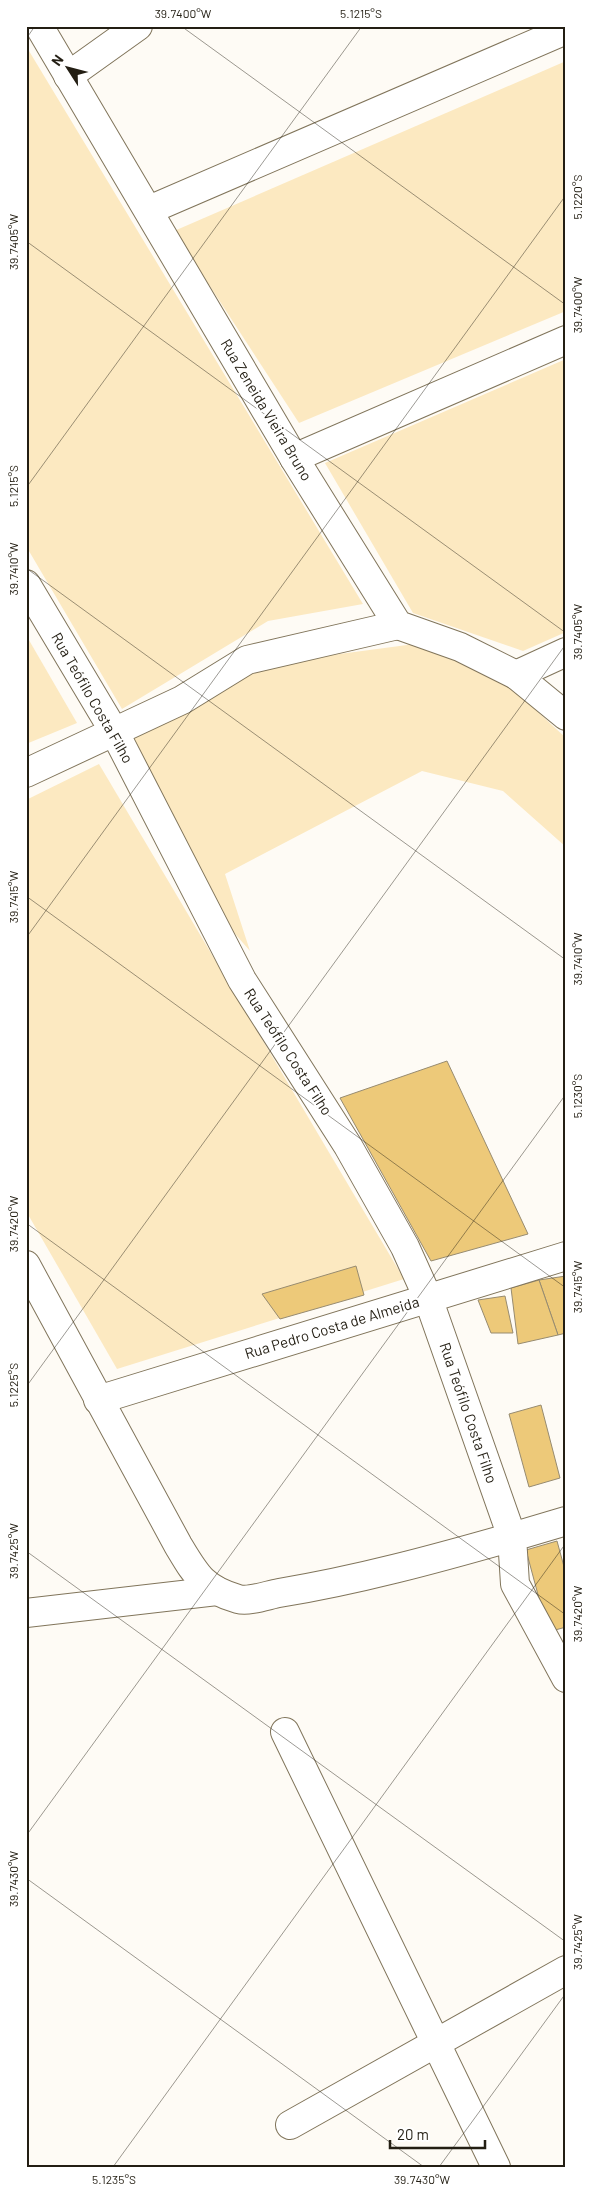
<svg xmlns="http://www.w3.org/2000/svg" width="592" height="2193" font-family="Barlow,sans-serif">
	<style>
		.green { fill: #fce9c1 }
		.building { fill: #edc979; stroke: #978b70 }
		.lines { fill: none; stroke-linecap: round; stroke-linejoin: round }
		.minor-casing { stroke: #81755b; stroke-width: 30 }
		.minor { stroke: #fff; stroke-width: 28 }
		.ticks { fill: none; stroke: #231e13; stroke-width: 1; stroke-opacity: 0.45 }
		.labels { text-anchor: middle; stroke-width: 4.5; stroke-linejoin: round; paint-order: stroke }
		.street-label { font-size: 15px; fill: #231e13; stroke: #fff }
		.neatline { fill: none; stroke: #231e13; stroke-width: 2 }
		.ticks-label { font-size: 12px; text-anchor: middle; fill: #231e13 }
	</style>
	<rect width="100%" height="100%" fill="#fefbf5"/>
	<g class="green">
		<polygon points="26,46 363,604 268,621 122,709 26,546"/>
		<polygon points="566,61 566,311 299,423 174,231"/>
		<polygon points="566,359 566,632 523,651 413,613 325,463"/>
		<polygon points="26,635 77,723 26,744"/>
		<polygon points="422,643 512,688 566,738 566,847 503,791 422,771 225,874 250,951 216,912 128,737 257,665"/>
		<polygon points="99,764 404,1279 117,1369 26,1211 26,800"/>
	</g>
	<g class="building">
		<polygon points="447,1061 528,1234 431,1261 340,1098"/>
		<polygon points="356,1266 364,1295 280,1319 262,1294"/>
		<polygon points="566,1276 566,1333 558,1335 539,1280"/>
		<polygon points="539,1280 558,1335 518,1344 511,1288"/>
		<polygon points="505,1296 513,1333 491,1333 478,1300"/>
		<polygon points="541,1405 560,1478 529,1487 509,1414"/>
		<polygon points="557,1541 566,1574 566,1627 548,1632 526,1550"/>
	</g>
	<g class="lines">
		<defs>
			<g id="minor">
				<polyline points="39,26 294,458 398,625 460,647 516,675 566,716"/>
				<polyline points="68,76 138,26"/>
				<polyline points="149,210 566,30"/>
				<polyline points="294,458 566,340"/>
				<path d="M26,584L115,733L242,980L348,1146L405,1247L428,1298L512,1537C435,1559 358,1580 279,1593C268,1595 249,1602 238,1599C203,1589 196,1575 178,1545L26,1265"/>
				<polyline points="516,675 566,652"/>
				<polyline points="26,773 182,700 247,660 398,625"/>
				<polyline points="98,1400 566,1256"/>
				<polyline points="566,1521 512,1537 515,1584 566,1678"/>
				<polyline points="26,1613 217,1591"/>
				<polyline points="285,1732 496,2167"/>
				<polyline points="290,2125 566,1970"/>
			</g>
		</defs>
		<use href="#minor" class="minor-casing"/>
		<use href="#minor" class="minor"/>
	</g>
	<path class="ticks" d="M181,26L566,305M26,39L35,26M26,241L566,633M26,488L362,26M26,568L566,960M26,896L566,1288M26,938L566,195M26,1223L566,1615M26,1387L566,644M26,1551L566,1942M26,1836L566,1094M26,1878L424,2167M113,2167L566,1543M439,2167L566,1993"/>
	<g class="labels">
		<g class="street-label">
			<text transform="translate(266 410) rotate(59)" y="5">Rua Zeneida Vieira Bruno</text>
			<text transform="translate(92 698) rotate(60)" y="5">Rua Teófilo Costa Filho</text>
			<text transform="translate(288 1052) rotate(57)" y="5">Rua Teófilo Costa Filho</text>
			<text transform="translate(332 1328) rotate(-17)" y="5">Rua Pedro Costa de Almeida</text>
			<text transform="translate(468 1413) rotate(71)" y="5">Rua Teófilo Costa Filho</text>
		</g>
	</g>
	<rect width="592" height="2193" fill="none" stroke="#ffffff" stroke-width="55"/>
	<g transform="translate(68 68) rotate(306)" stroke="#ffffff" stroke-width="4" paint-order="stroke">
	<path d="M0-4L9 19L0 12L-9 19Z" fill="#231e13"/>
	<text y="-8" font-size="14" font-weight="bold" text-anchor="middle" fill="#231e13">N</text>
	</g>
	<path d="M390 2140v8h95v-8" fill="none" stroke="#231e13" stroke-width="2.5"/>
	<text x="397" y="2140" font-size="15" fill="#231e13" stroke="#ffffff" stroke-width="4" paint-order="stroke">20 m</text>
	<rect x="28" y="28" width="536" height="2138" class="neatline"/>
	<g class="ticks-label">
		<text x="183" y="18">39.7400°W</text>
		<text x="361" y="18">5.1215°S</text>
		<text transform="translate(578 197) rotate(-90)" y="4">5.1220°S</text>
		<text transform="translate(14 242) rotate(-90)" y="4">39.7405°W</text>
		<text transform="translate(578 305) rotate(-90)" y="4">39.7400°W</text>
		<text transform="translate(14 486) rotate(-90)" y="4">5.1215°S</text>
		<text transform="translate(14 569) rotate(-90)" y="4">39.7410°W</text>
		<text transform="translate(578 632) rotate(-90)" y="4">39.7405°W</text>
		<text transform="translate(14 897) rotate(-90)" y="4">39.7415°W</text>
		<text transform="translate(578 959) rotate(-90)" y="4">39.7410°W</text>
		<text transform="translate(578 1096) rotate(-90)" y="4">5.1230°S</text>
		<text transform="translate(14 1224) rotate(-90)" y="4">39.7420°W</text>
		<text transform="translate(578 1287) rotate(-90)" y="4">39.7415°W</text>
		<text transform="translate(14 1385) rotate(-90)" y="4">5.1225°S</text>
		<text transform="translate(14 1551) rotate(-90)" y="4">39.7425°W</text>
		<text transform="translate(578 1614) rotate(-90)" y="4">39.7420°W</text>
		<text transform="translate(14 1879) rotate(-90)" y="4">39.7430°W</text>
		<text transform="translate(578 1942) rotate(-90)" y="4">39.7425°W</text>
		<text x="114" y="2184">5.1235°S</text>
		<text x="422" y="2184">39.7430°W</text>
	</g>
</svg>
